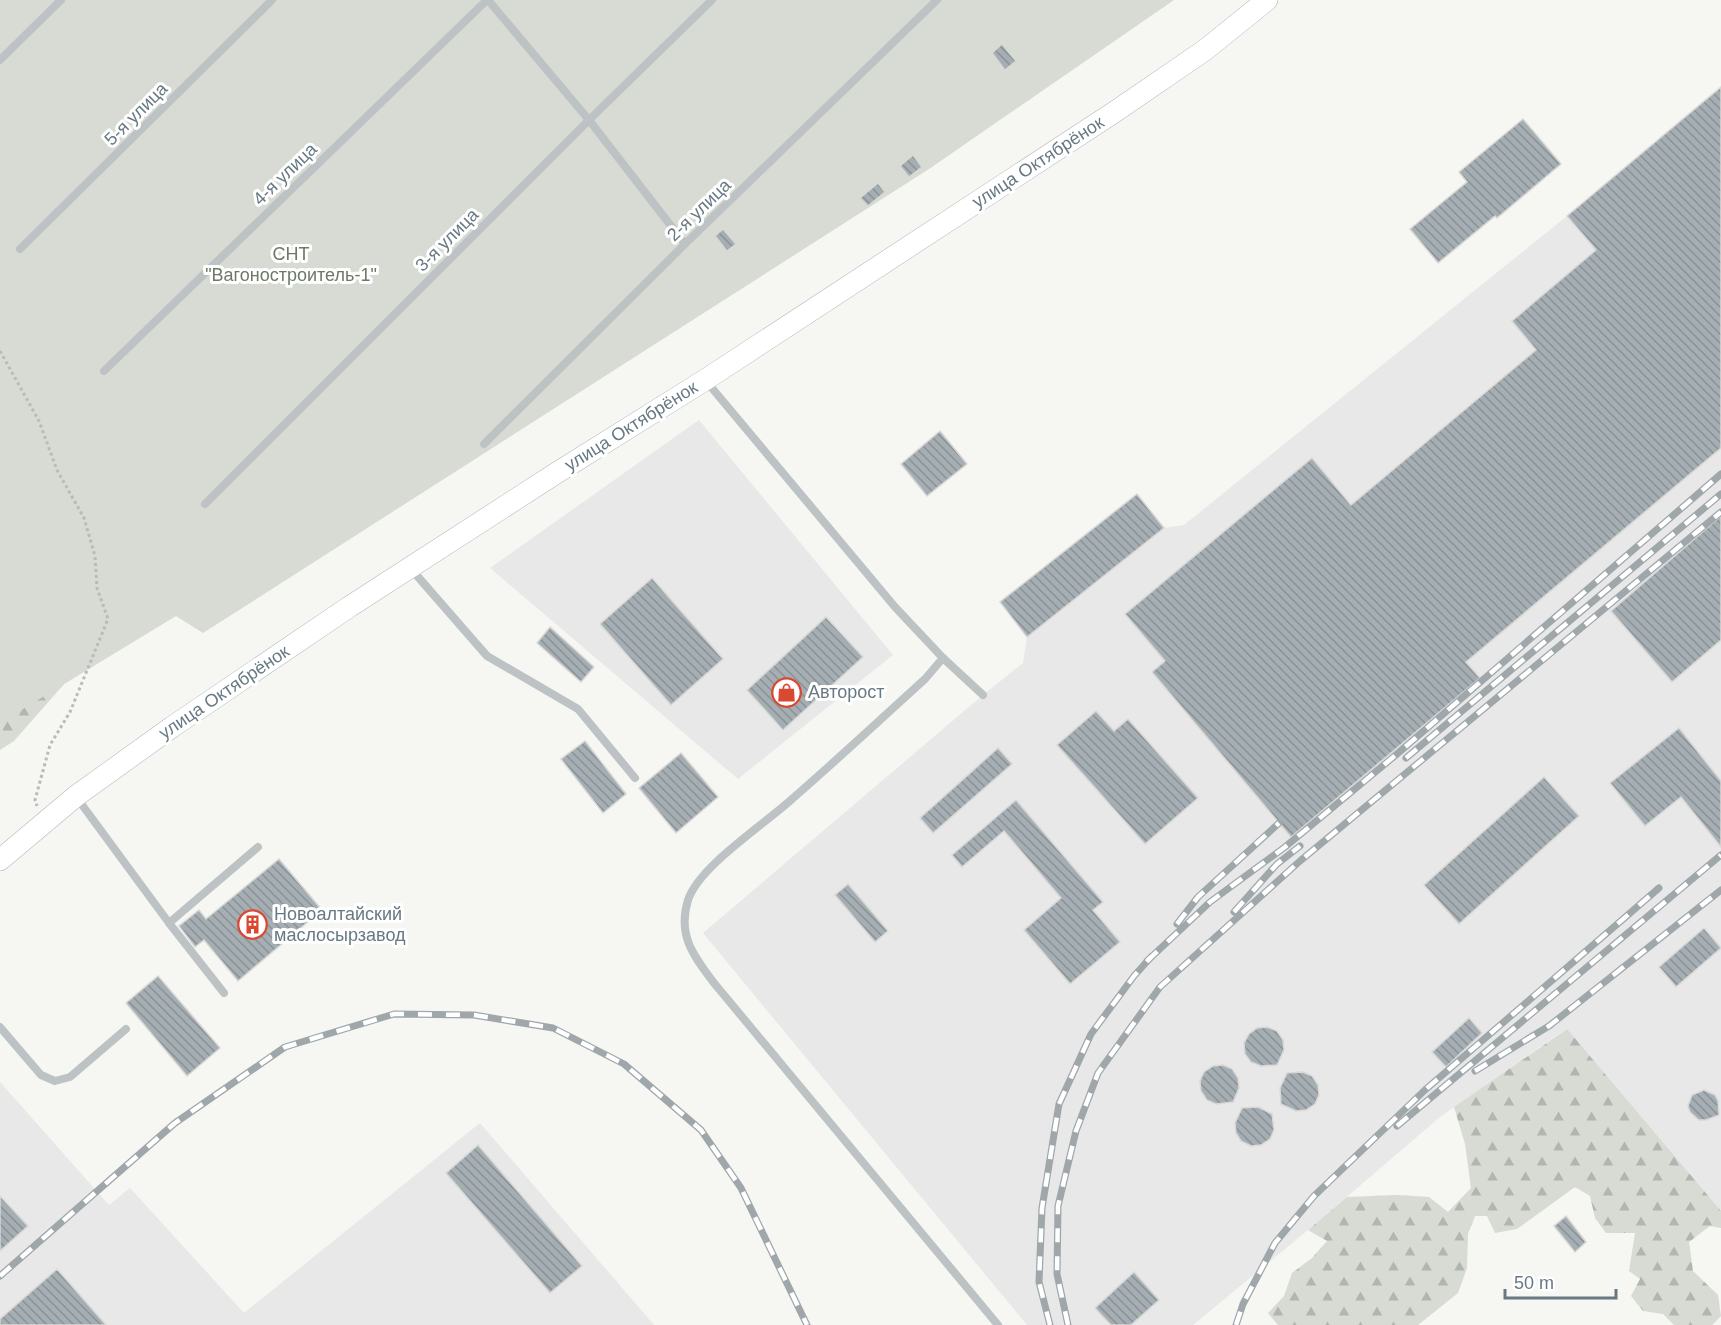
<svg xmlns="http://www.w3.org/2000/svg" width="1721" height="1325" font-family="Helvetica,sans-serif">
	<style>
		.built { fill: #e7e8e7 }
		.forest { fill: url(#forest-firs) }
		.green { fill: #d7dbd3 }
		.building { fill: url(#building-back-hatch); stroke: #d8d8d6; stroke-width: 1.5 }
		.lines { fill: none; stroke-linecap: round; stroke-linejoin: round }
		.secondary-casing { stroke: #b2b8bc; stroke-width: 22 }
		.path { stroke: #b8bbbd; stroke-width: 3; stroke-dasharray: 3 3; stroke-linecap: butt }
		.lane { stroke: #bdc2c5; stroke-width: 8 }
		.secondary { stroke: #fff; stroke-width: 21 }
		.rail-casing { stroke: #9fa7ab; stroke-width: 7 }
		.rail { stroke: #fff; stroke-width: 4.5; stroke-dasharray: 14; stroke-linecap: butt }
		.labels { text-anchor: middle; stroke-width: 6; stroke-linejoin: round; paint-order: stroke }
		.street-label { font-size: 18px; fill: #677983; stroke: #fff }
		.park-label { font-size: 18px; fill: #6c7a66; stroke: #fff }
		.poi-label { font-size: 18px; fill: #677983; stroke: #fff; text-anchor: start }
	</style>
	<defs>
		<pattern id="forest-firs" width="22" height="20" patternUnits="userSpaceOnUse" patternTransform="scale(1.5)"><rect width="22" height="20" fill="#d7dbd3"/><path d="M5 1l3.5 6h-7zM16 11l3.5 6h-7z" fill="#b2b6b1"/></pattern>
		<pattern id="building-back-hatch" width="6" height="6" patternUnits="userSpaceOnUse" patternTransform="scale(1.5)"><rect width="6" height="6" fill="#a5aeb3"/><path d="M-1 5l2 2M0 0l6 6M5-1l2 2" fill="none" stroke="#8a9297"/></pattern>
	</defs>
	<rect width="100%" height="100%" fill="#f6f6f3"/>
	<g class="built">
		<polygon points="1721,87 1721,1211 1566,1029 1440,1117 1308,1230 1193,1325 1027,1325 703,933 983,695 1023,663 1027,637 1000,602 1137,494 1164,528 1184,525 1567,216"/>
		<polygon points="699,420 893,655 738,779 490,568"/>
		<polygon points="0,1082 109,1205 130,1188 244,1313 480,1123 654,1325 0,1325"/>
	</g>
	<g class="forest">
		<polygon points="99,662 65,683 14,741 0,750 0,685"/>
		<polygon points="1567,1029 1721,1211 1721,1228 1710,1226 1689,1242 1693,1271 1718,1295 1721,1316 1712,1325 1674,1325 1663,1314 1643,1311 1631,1296 1640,1279 1629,1271 1635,1233 1606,1233 1595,1218 1590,1196 1575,1187 1517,1229 1495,1233 1487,1216 1475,1216 1468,1234 1467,1268 1458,1293 1418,1325 1278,1325 1268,1313 1284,1296 1292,1273 1312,1258 1327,1241 1308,1230 1347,1197 1397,1195 1429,1197 1448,1212 1471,1188 1465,1144 1454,1107"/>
	</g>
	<polygon class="green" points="0,0 1174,0 929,169 203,633 176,616 0,723"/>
	<g class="building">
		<polygon points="1002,44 1016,61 1005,70 992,53"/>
		<polygon points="1721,87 1721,448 1466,662 1480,678 1291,837 1152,672 1165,661 1125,614 1312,458 1351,505 1536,350 1512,321 1596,250 1567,216"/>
		<polygon points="1523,119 1561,164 1497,218 1495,216 1438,263 1410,229 1467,182 1459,172"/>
		<polygon points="913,155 922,167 909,177 900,166"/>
		<polygon points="878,183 885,192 868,206 860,198"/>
		<polygon points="723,229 736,244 727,251 715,236"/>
		<polygon points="940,431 967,464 927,496 901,464"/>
		<polygon points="1137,494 1164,528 1027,637 1000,602"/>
		<polygon points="1721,516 1721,640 1672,682 1611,611"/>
		<polygon points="652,578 723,659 671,705 600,624"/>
		<polygon points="826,617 863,657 783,730 747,690"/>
		<polygon points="550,627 594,667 581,682 537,643"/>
		<polygon points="1096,711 1114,731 1128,719 1198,798 1145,844 1057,745"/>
		<polygon points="1679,728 1721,781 1721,847 1681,797 1645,826 1610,783"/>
		<polygon points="585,741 626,794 603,813 561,759"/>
		<polygon points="998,748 1012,764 933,833 920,818"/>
		<polygon points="681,753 718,797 676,833 639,788"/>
		<polygon points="1544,777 1579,816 1459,924 1424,885"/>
		<polygon points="1016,800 1103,902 1093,910 1120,942 1070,984 1024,930 1061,898 1004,831 962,867 952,855"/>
		<polygon points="279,859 322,910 238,981 204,940 195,947 179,926 199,910 206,919"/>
		<polygon points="848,884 888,931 875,942 835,895"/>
		<polygon points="1704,928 1721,948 1676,987 1659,967"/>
		<polygon points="158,976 220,1048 187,1076 126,1003"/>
		<polygon points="1469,1018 1482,1033 1446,1067 1432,1052"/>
		<polygon points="1267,1027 1277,1031 1283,1040 1284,1050 1277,1065 1261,1066 1251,1062 1245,1054 1244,1043 1249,1034 1257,1028"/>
		<polygon points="1223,1065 1232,1069 1238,1078 1239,1088 1233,1102 1216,1104 1207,1100 1201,1091 1200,1081 1204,1072 1213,1066"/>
		<polygon points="1303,1072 1312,1076 1318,1085 1319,1095 1315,1104 1306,1110 1296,1111 1281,1104 1280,1088 1287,1073"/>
		<polygon points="1704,1090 1715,1095 1718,1101 1719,1115 1706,1120 1699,1120 1690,1112 1688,1106 1692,1095"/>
		<polygon points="1258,1107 1272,1114 1274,1130 1270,1139 1261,1145 1251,1146 1241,1141 1236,1133 1235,1123 1242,1108"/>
		<polygon points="478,1145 582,1266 550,1293 446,1173"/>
		<polygon points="0,1196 28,1226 0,1251"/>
		<polygon points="1566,1216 1586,1242 1575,1252 1554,1226"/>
		<polygon points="57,1269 106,1325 0,1325 0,1319"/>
		<polygon points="1134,1272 1159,1300 1131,1325 1111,1325 1095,1308"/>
	</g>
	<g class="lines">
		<defs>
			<polyline id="secondary" points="0,860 76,796 172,727 349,607 558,472 705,380 1116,111 1205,50 1267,0"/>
		</defs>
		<use href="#secondary" class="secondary-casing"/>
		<polyline class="path" points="0,351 39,421 57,470 84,518 95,556 97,588 108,619 70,712 50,745 35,800 37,806"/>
		<g class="lane">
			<polyline points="488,0 589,120 685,244"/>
			<polyline points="0,60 61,0"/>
			<polyline points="20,249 272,0"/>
			<polyline points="104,371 487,0"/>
			<path d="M706,381L895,607L943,658L925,679C881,719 837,760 792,799C765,824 699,866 688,900C677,936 694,956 714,983L998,1325"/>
			<polyline points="484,444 685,244 937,0"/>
			<polyline points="205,504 589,120 712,0"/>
			<polyline points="412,570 487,656 578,709 635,778"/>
			<polyline points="943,658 983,695"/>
			<polyline points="77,798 169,923 258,847"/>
			<polyline points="169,923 224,993"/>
			<polyline points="0,1027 41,1075 55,1081 70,1077 126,1029"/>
		</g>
		<use href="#secondary" class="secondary"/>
		<defs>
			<g id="rail">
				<polyline points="1406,758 1721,494"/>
				<polyline points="1234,912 1277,864 1300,846"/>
				<polyline points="1177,924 1198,897 1279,823"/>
				<polyline points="1147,961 1210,902 1285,847 1397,754 1721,474"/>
				<polyline points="1475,1071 1549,1026 1721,890"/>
				<polyline points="1397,1126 1721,855"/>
				<polyline points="0,1276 175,1123 285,1047 394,1014 474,1015 553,1028 624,1064 701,1130 741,1188 807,1325"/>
				<polyline points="1050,1325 1039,1282 1042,1208 1059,1104 1091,1034 1134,976 1151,957"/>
				<polyline points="1068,1325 1057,1274 1058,1206 1076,1131 1098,1073 1160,987 1300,861 1721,512"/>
				<polyline points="1236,1325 1243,1304 1275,1243 1314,1196 1425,1090 1659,888"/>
			</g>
		</defs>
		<use href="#rail" class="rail-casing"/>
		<use href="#rail" class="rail"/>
	</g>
	<defs>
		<symbol id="shop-ring" viewBox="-11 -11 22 22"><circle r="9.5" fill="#fff" stroke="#d94831" stroke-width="1.5"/><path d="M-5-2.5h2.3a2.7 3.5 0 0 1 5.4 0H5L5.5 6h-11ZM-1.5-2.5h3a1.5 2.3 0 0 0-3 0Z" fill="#d94831"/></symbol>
		<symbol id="building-ring" viewBox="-11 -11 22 22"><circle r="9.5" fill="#fff" stroke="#d94831" stroke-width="1.5"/><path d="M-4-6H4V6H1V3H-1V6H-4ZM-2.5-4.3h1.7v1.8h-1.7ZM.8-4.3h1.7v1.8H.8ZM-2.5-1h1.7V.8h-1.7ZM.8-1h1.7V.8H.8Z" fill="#d94831"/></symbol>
	</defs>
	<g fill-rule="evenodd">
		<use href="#shop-ring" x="770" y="676" width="33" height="33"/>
		<use href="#building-ring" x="236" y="908" width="33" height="33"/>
	</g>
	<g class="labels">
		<g class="street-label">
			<text transform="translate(136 114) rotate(-45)" y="6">5-я улица</text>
			<text transform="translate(1038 162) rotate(-33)" y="6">улица Октябрёнок</text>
			<text transform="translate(285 174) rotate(-44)" y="6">4-я улица</text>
			<text transform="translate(699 210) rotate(-44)" y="6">2-я улица</text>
			<text transform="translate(447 240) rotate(-45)" y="6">3-я улица</text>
			<text transform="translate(631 426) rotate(-32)" y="6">улица Октябрёнок</text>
			<text transform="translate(224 692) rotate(-34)" y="6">улица Октябрёнок</text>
		</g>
		<g class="park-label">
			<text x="291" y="260">СНТ<tspan x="291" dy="21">"Вагоностроитель-1"</tspan></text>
		</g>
		<g class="poi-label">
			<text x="808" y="698">Авторост</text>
			<text x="274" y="920">Новоалтайский<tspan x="274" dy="21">маслосырзавод</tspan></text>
		</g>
	</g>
	<path d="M1505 1289v9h111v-9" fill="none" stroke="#677983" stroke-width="3"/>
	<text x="1514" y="1289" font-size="18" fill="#677983" stroke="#ffffff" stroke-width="4.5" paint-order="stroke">50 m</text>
</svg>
